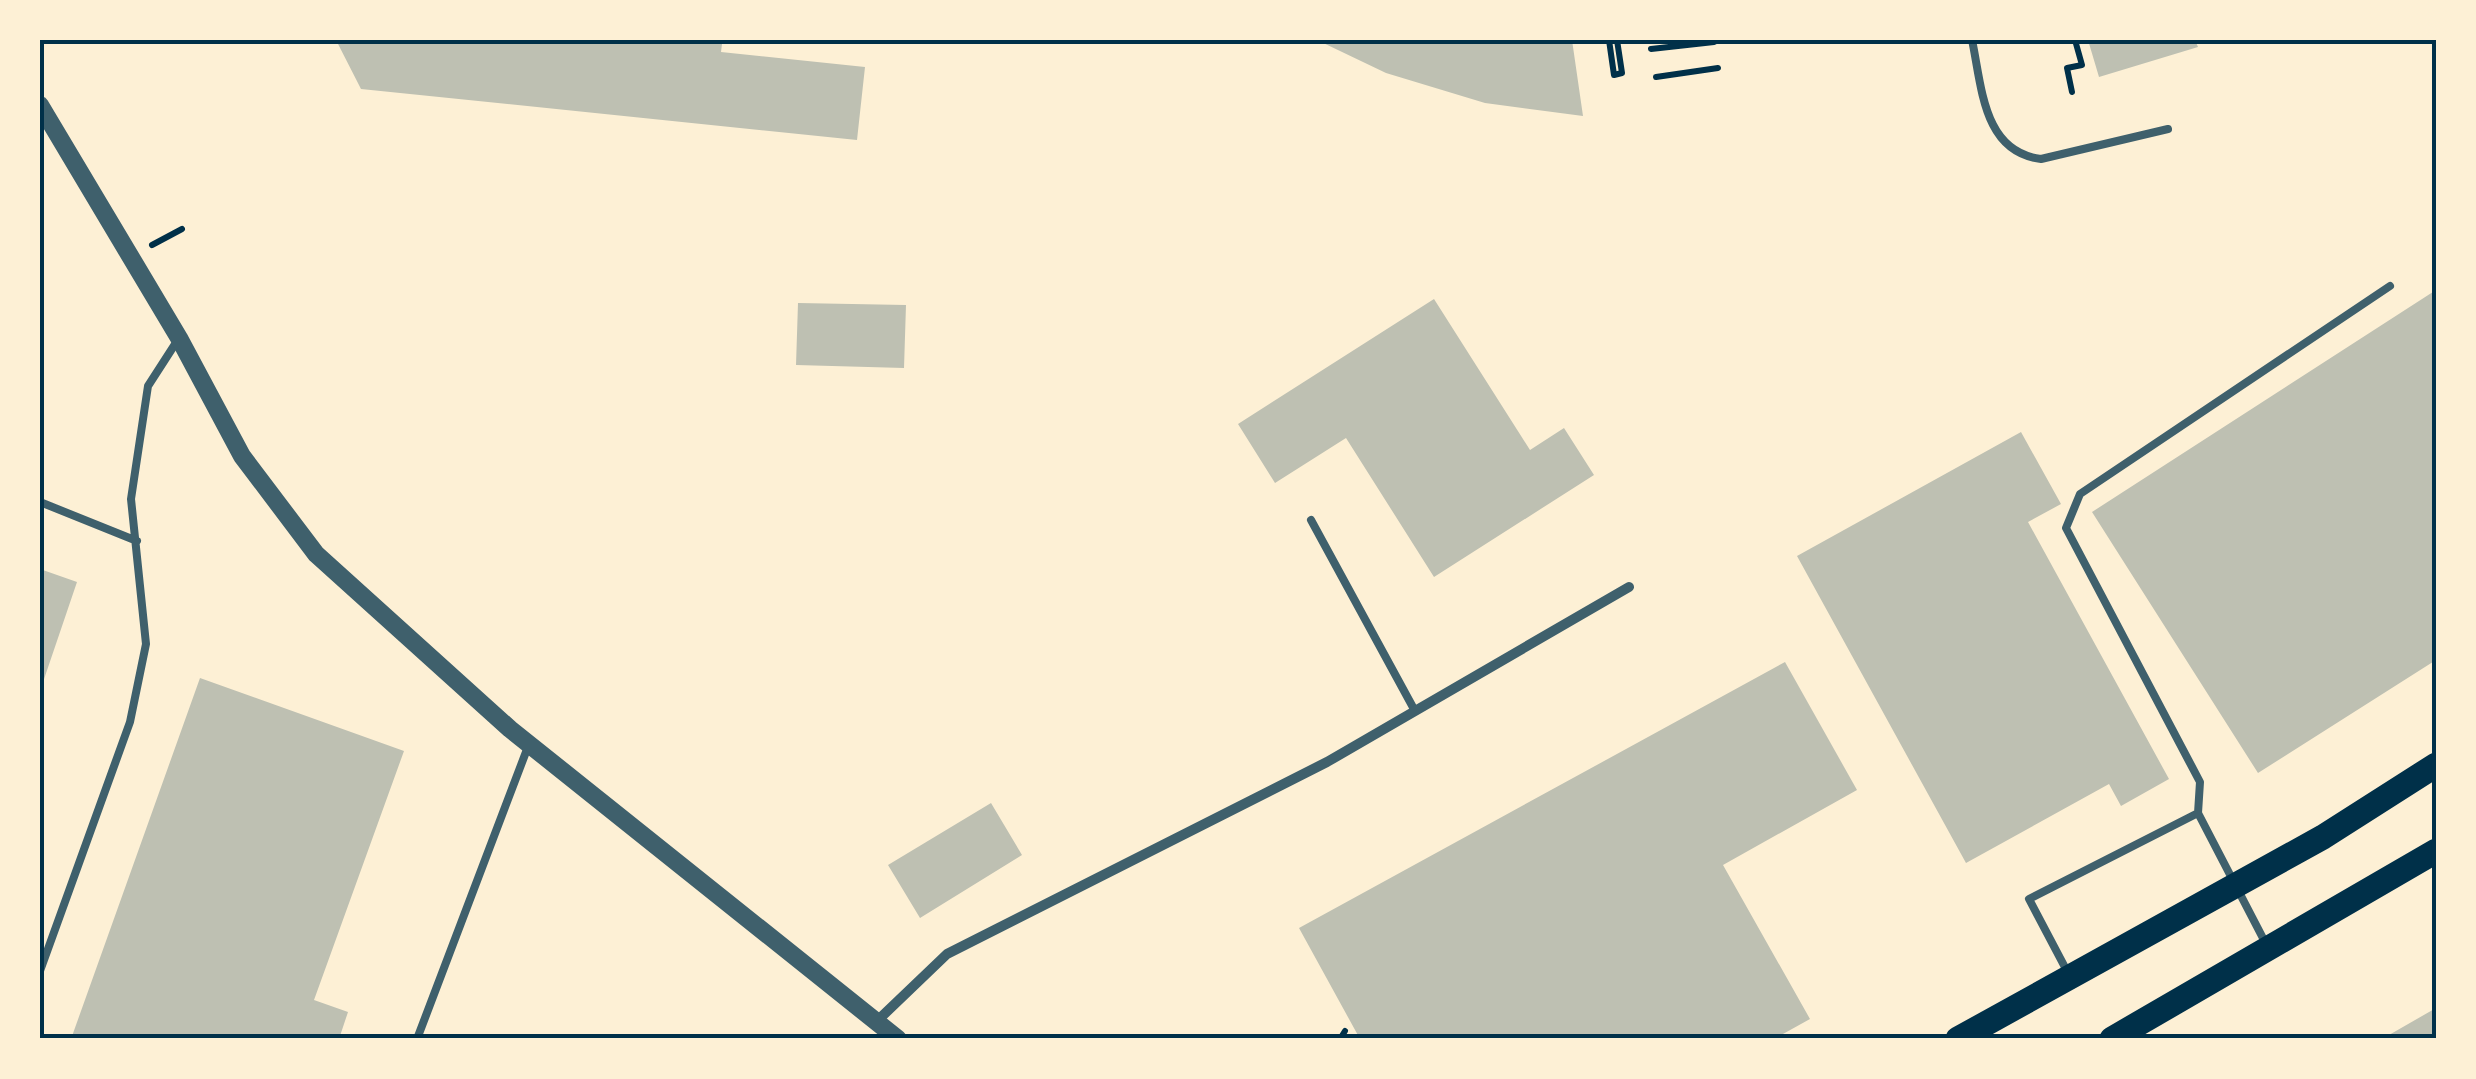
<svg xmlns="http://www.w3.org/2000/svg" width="2476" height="1079" viewBox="0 0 2476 1079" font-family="'Alegreya Sans',sans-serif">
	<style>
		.building { fill: #bec0b2 }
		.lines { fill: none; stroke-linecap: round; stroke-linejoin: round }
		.path { stroke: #003049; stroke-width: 6 }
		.service { stroke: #3f606c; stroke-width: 8 }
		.minor { stroke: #3f606c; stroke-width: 10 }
		.tertiary { stroke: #3f606c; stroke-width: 18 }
		.primary { stroke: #003049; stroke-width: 25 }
		.neatline { fill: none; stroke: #003049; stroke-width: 4 }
	</style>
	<rect width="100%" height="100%" fill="#fdf0d5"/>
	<path class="building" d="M336,40H683L722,44L721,52L865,67L857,140L361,89Z
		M1317,40H1572L1583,116L1485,103L1386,73Z
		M2088,40H2195L2198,47L2099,77Z
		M2436,290V660L2258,773L2092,512Z
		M1434,299L1530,450L1564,428L1594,475L1434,577L1346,438L1275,483L1238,424Z
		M798,303L906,305L904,368L796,365Z
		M2021,432L2061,504L2028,522L2169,779L2121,806L2109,784L1966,863L1797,556Z
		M40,569L77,582L41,688H40Z
		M1785,662L1857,790L1723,865L1810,1019L1774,1039H1360L1299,928Z
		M200,678L404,751L314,1000L348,1012L339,1039H71Z
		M991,803L1022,855L920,918L888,865Z
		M2436,1008V1039H2382Z"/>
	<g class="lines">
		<path class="path" d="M1609,40L1614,75L1622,73L1617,40
			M1651,49L1714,42
			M1656,77L1718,68
			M2072,92L2067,68L2082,65L2075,40
			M152,245L182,229
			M1340,1039L1345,1031"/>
		<path class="service" d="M1972,40C1982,87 1983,152 2041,159L2168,129
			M40,502L137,541
			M1311,520L1415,711
			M2198,813L2200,782L2066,528L2080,494L2390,286
			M40,971L130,722L146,644L131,499L148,386L179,338
			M2068,973L2029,899L2198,813L2266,944
			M417,1039L529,744"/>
		<path class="minor" d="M876,1022L947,954L1327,762L1629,587"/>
		<path class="tertiary" d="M40,105L179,338L242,456L316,554L510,729L898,1039"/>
		<path class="primary" d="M1958,1039L2323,837L2436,765
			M2112,1039L2436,851"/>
	</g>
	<rect width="2476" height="1079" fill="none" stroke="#fdf0d5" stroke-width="85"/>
	<rect x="42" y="42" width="2392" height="994" class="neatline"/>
</svg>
